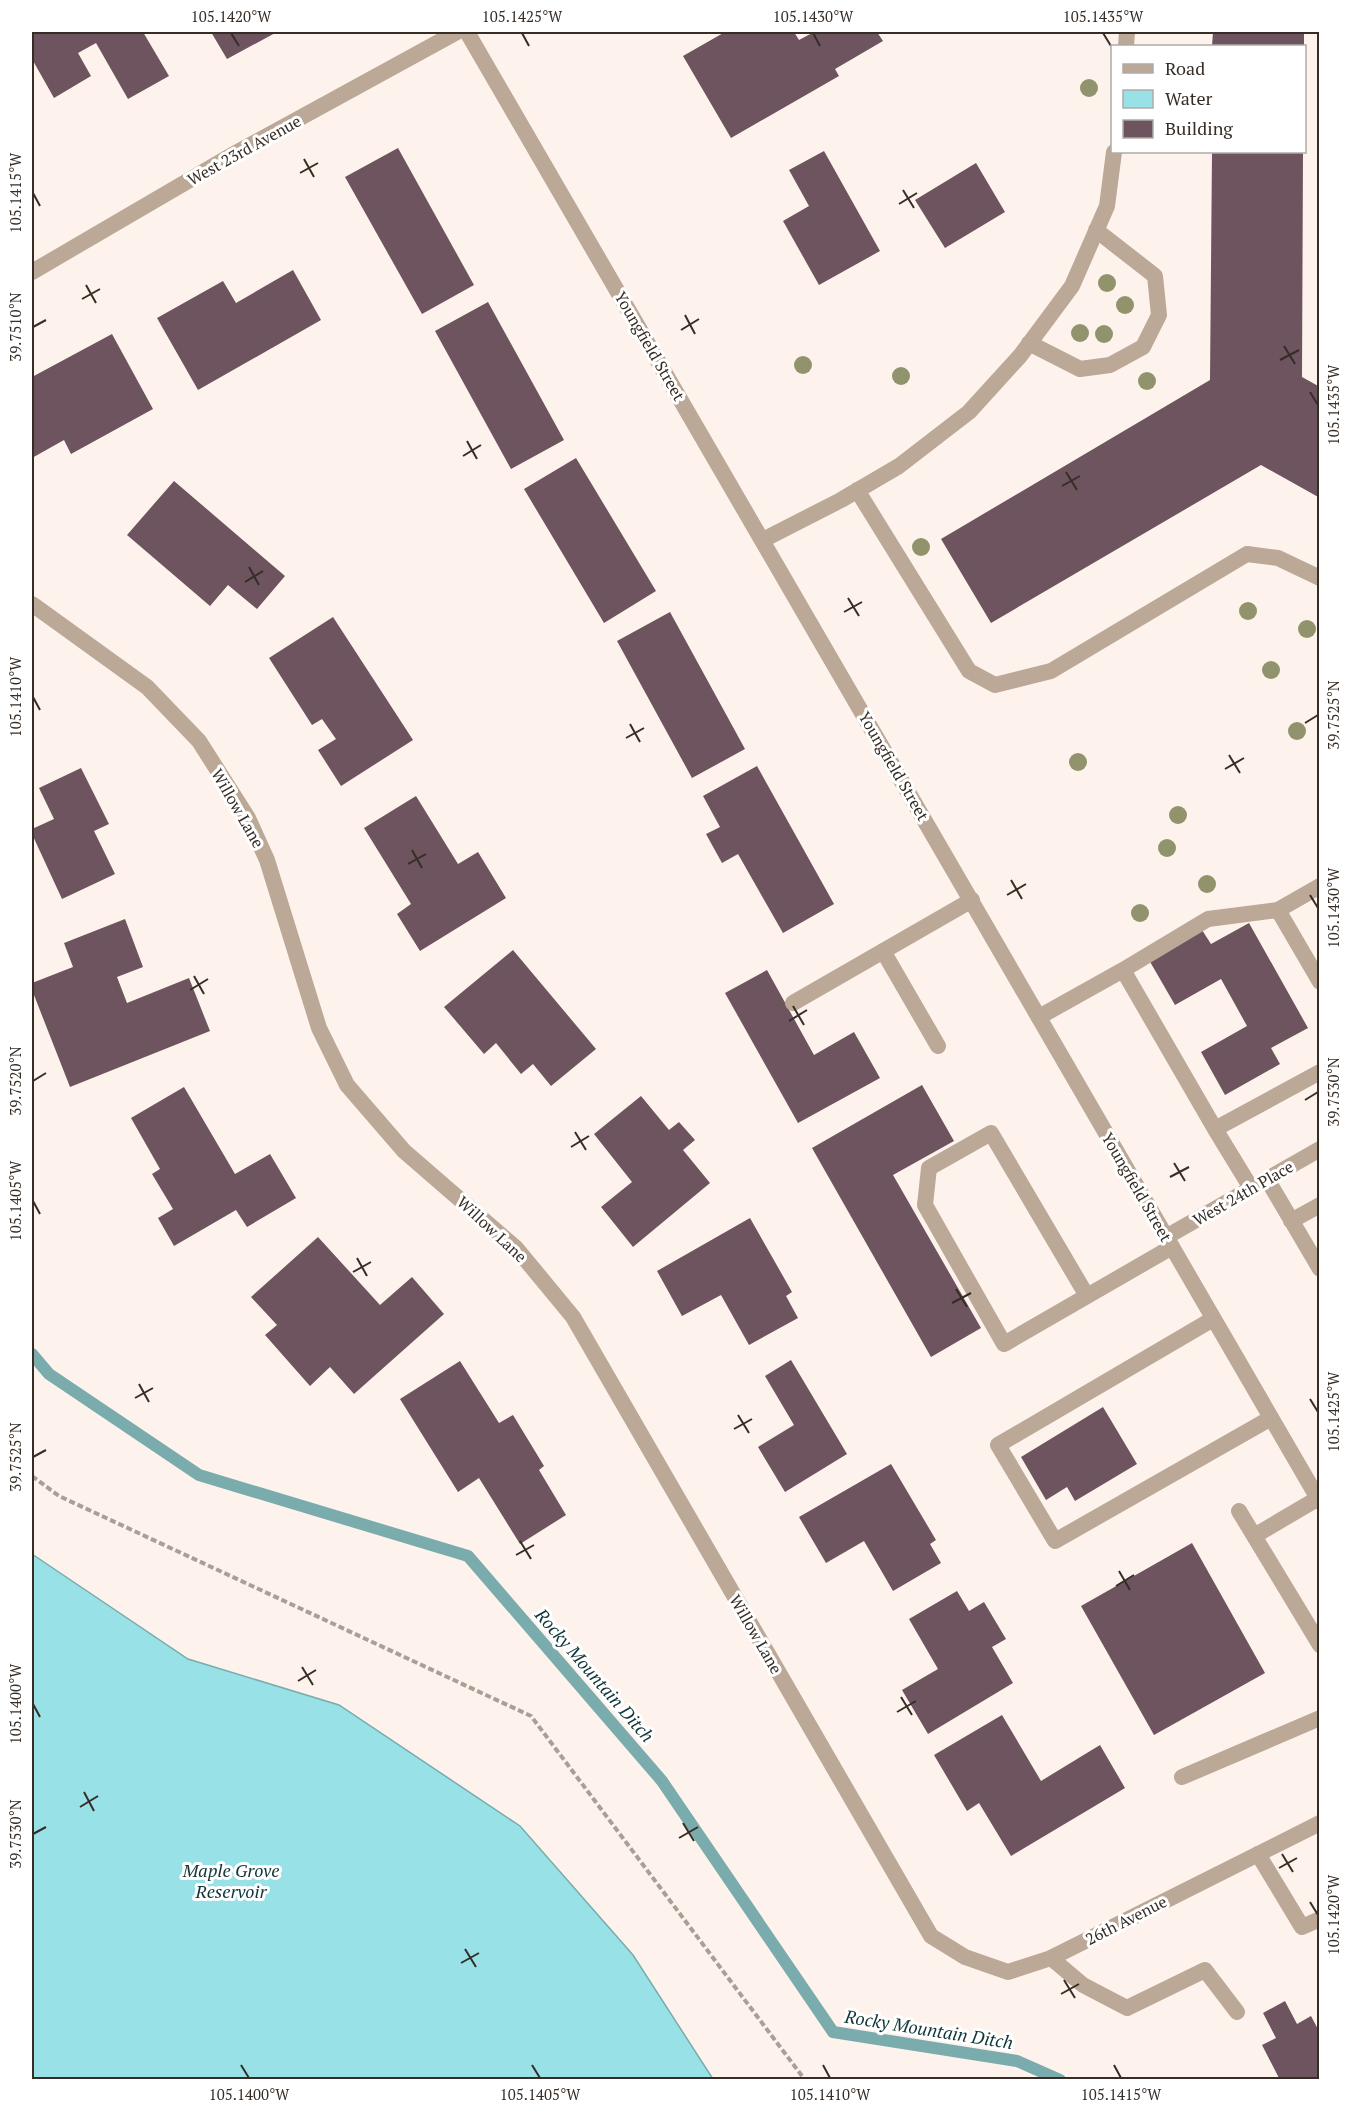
<svg xmlns="http://www.w3.org/2000/svg" width="1351" height="2111" viewBox="0 0 1351 2111" font-family="'PT Serif',serif">
	<style>
		.water { fill: #97e1e7; stroke: #7aabad; stroke-width: 1.5 }
		.lines { fill: none; stroke-linecap: round; stroke-linejoin: round }
		.stream { stroke: #7aabad; stroke-width: 12 }
		.building { fill: #6d545f }
		.path { stroke: #a99f98; stroke-width: 4; stroke-dasharray: 6 3; stroke-linecap: butt }
		.service { stroke: #bba896; stroke-width: 16 }
		.minor { stroke: #bba896; stroke-width: 16 }
		.tertiary { stroke: #bba896; stroke-width: 16 }
		.tree { fill: #91936d }
		.ticks { fill: none; stroke: #362d26; stroke-width: 2 }
		.labels { text-anchor: middle; dominant-baseline: central; stroke-width: 6; stroke-linejoin: round; paint-order: stroke }
		.street-label { font-size: 16px; fill: #362d26; stroke: #fff }
		.water-label { font-size: 18px; font-style: italic; fill: #113639; stroke: #fff }
		.neatline { fill: none; stroke: #362d26; stroke-width: 2 }
		.ticks-label { font-size: 15px; text-anchor: middle; fill: #362d26 }
	</style>
	<rect width="100%" height="100%" fill="#fdf3ec"/>
	<path class="water" d="M32,1554L188,1659L339,1705L520,1826L633,1955L713,2079H32Z"/>
	<g class="lines">
		<path class="stream" d="M32,1354L49,1374L199,1475L468,1556L662,1781L833,2032L1017,2061L1060,2080"/>
	</g>
	<path class="building" d="M32,32H143L169,76L128,99L96,43L78,53L91,76L54,98L32,59Z
		M211,32H277L227,59Z
		M725,32H794L799,40L814,32H877L883,41L835,69L839,76L731,138L683,56Z
		M1213,32H1304V46H1212Z
		M398,148L474,285L422,314L345,177Z
		M824,151L880,251L819,285L783,221L809,206L789,170Z
		M1212,152H1303L1302,377L1320,387V498L1261,465L991,623L941,539L1210,380Z
		M976,163L1005,212L945,248L915,200Z
		M293,270L321,320L198,390L157,318L223,281L236,303Z
		M488,302L564,440L511,469L435,331Z
		M112,334L153,409L71,454L64,440L32,458V377Z
		M576,458L656,591L604,623L524,489Z
		M174,481L285,576L257,609L228,585L210,606L127,535Z
		M670,612L745,749L692,778L617,641Z
		M333,617L413,740L341,786L318,750L336,739L322,719L312,725L269,658Z
		M757,766L834,904L783,933L738,854L722,863L706,834L720,827L703,796Z
		M81,768L109,824L94,831L115,874L62,899L32,834V829L54,819L39,788Z
		M416,796L458,864L478,852L506,898L420,951L397,914L411,904L364,828Z
		M125,919L143,967L117,977L127,1003L189,978L210,1031L70,1087L32,990V983L73,967L64,943Z
		M1249,923L1308,1028L1271,1048L1280,1064L1225,1095L1201,1052L1247,1026L1221,979L1175,1005L1149,960L1202,930L1211,944Z
		M513,950L596,1049L551,1086L533,1064L521,1074L496,1043L484,1054L444,1007Z
		M767,970L814,1055L854,1032L880,1078L798,1123L725,993Z
		M922,1085L954,1141L893,1175L981,1328L931,1357L812,1148Z
		M184,1087L235,1174L270,1154L296,1198L247,1227L236,1210L174,1246L158,1218L173,1209L152,1174L160,1169L131,1118Z
		M641,1096L669,1130L679,1122L695,1140L683,1150L710,1183L633,1247L601,1207L632,1182L594,1134Z
		M750,1218L792,1292L786,1296L798,1318L749,1345L721,1295L682,1316L657,1271Z
		M318,1237L380,1305L412,1277L444,1314L354,1394L330,1367L310,1386L265,1335L277,1325L251,1297Z
		M791,1360L847,1454L785,1492L758,1447L794,1425L765,1376Z
		M460,1361L499,1423L513,1415L544,1466L539,1470L566,1515L520,1544L479,1478L458,1492L400,1399Z
		M1103,1407L1137,1464L1075,1501L1067,1487L1046,1500L1021,1457Z
		M891,1464L936,1540L930,1544L941,1563L893,1591L864,1541L826,1563L799,1517Z
		M1192,1543L1265,1673L1154,1735L1081,1606Z
		M957,1591L969,1611L984,1602L1006,1639L992,1647L1013,1683L928,1734L902,1690L938,1669L909,1619Z
		M1002,1715L1041,1781L1100,1745L1125,1788L1011,1856L979,1803L967,1811L934,1755Z
		M1285,2001L1297,2024L1311,2016L1320,2033V2080H1280L1262,2045L1276,2038L1263,2013Z"/>
	<g class="lines">
		<path class="path" d="M32,1476L59,1496L531,1716L805,2080"/>
		<path class="service" d="M1126,46L1127,32
			M1029,343L1080,369L1110,365L1143,347L1159,315L1155,276L1096,230
			M857,490L969,671L995,685L1051,671L1247,554L1278,558L1320,578
			M763,540L841,500L899,466L969,412L1020,356L1072,286L1107,206L1114,152
			M1320,886L1278,910L1320,982
			M883,951L938,1046
			M1123,970L1208,919L1278,910
			M793,1003L972,900
			M1039,1017L1123,970L1215,1129L1320,1072
			M1215,1129L1251,1188
			M1267,1179L1320,1269
			M1291,1221L1320,1205
			M1087,1296L991,1133L929,1168L925,1205L1004,1344L1172,1247
			M1213,1319L998,1445L1055,1541L1271,1418
			M1239,1511L1320,1645
			M1254,1536L1317,1499
			M1182,1777L1320,1718
			M1258,1854L1302,1927L1320,1919
			M1051,1958L1083,1985L1127,2008L1205,1970L1237,2012"/>
		<path class="minor" d="M32,272L234,154L457,32
			M32,604L147,687L199,741L248,818L267,860L319,1028L347,1085L404,1151L516,1248L573,1317L931,1936L965,1957L1008,1972L1051,1958L1320,1823
			M1166,1237L1320,1149"/>
		<path class="tertiary" d="M467,32L1320,1502"/>
	</g>
	<g class="tree">
		<circle cx="1089" cy="88" r="9"/>
		<circle cx="1107" cy="283" r="9"/>
		<circle cx="1125" cy="305" r="9"/>
		<circle cx="1080" cy="333" r="9"/>
		<circle cx="1104" cy="334" r="9"/>
		<circle cx="803" cy="365" r="9"/>
		<circle cx="901" cy="376" r="9"/>
		<circle cx="1147" cy="381" r="9"/>
		<circle cx="921" cy="547" r="9"/>
		<circle cx="1248" cy="611" r="9"/>
		<circle cx="1307" cy="629" r="9"/>
		<circle cx="1271" cy="670" r="9"/>
		<circle cx="1297" cy="731" r="9"/>
		<circle cx="1078" cy="762" r="9"/>
		<circle cx="1178" cy="815" r="9"/>
		<circle cx="1167" cy="848" r="9"/>
		<circle cx="1207" cy="884" r="9"/>
		<circle cx="1140" cy="913" r="9"/>
	</g>
	<path class="ticks" d="M231,33L239,46M522,33L529,46M813,33L820,46M1103,33L1111,46M304,159L314,177M300,173L318,163M903,190L914,208M33,193L40,206M899,204L917,193M86,285L96,303M82,299L100,289M685,315L695,334M33,327L46,320M681,330L699,319M1284,346L1295,364M1280,360L1299,350M1310,392L1318,405M467,441L477,459M463,456L481,445M1066,472L1077,490M1062,486L1080,476M249,567L259,585M245,582L263,571M848,598L859,616M844,612L862,602M33,697L40,710M1305,723L1318,715M630,724L640,742M626,738L644,728M1229,755L1240,773M1225,769L1244,758M412,850L422,868M408,864L426,854M1011,880L1022,899M1007,895L1026,884M1310,895L1318,908M194,976L204,994M190,990L208,979M793,1006L804,1025M789,1021L807,1010M33,1081L46,1073M1305,1100L1318,1092M575,1132L586,1150M571,1147L589,1136M1174,1163L1185,1181M1170,1177L1189,1167M33,1201L40,1214M357,1258L367,1276M353,1272L371,1262M956,1289L967,1307M952,1303L971,1293M139,1384L149,1402M135,1398L153,1388M1310,1399L1318,1412M738,1415L749,1433M734,1429L752,1419M33,1457L46,1450M520,1541L531,1559M516,1555L534,1545M1119,1571L1130,1590M1116,1586L1134,1575M302,1667L313,1685M298,1681L316,1670M901,1697L912,1715M33,1704L40,1717M897,1712L916,1701M84,1792L94,1811M80,1807L98,1796M683,1823L694,1841M33,1834L46,1827M679,1838L698,1827M1282,1854L1293,1872M1279,1868L1297,1858M1310,1902L1318,1915M465,1949L476,1967M461,1963L479,1953M1064,1980L1075,1998M1061,1994L1079,1984M241,2065L249,2078M532,2065L540,2078M823,2065L830,2078M1114,2065L1121,2078"/>
	<g class="labels">
		<g class="street-label">
			<text transform="translate(244 150) rotate(-29)">West 23rd Avenue</text>
			<text transform="translate(650 346) rotate(60)">Youngfield Street</text>
			<text transform="translate(894 766) rotate(60)">Youngfield Street</text>
			<text transform="translate(238 808) rotate(60)">Willow Lane</text>
			<text transform="translate(1137 1187) rotate(60)">Youngfield Street</text>
			<text transform="translate(1243 1193) rotate(-30)">West 24th Place</text>
			<text transform="translate(492 1229) rotate(43)">Willow Lane</text>
			<text transform="translate(756 1634) rotate(60)">Willow Lane</text>
			<text transform="translate(1126 1920) rotate(-27)">26th Avenue</text>
		</g>
		<g class="water-label">
			<text transform="translate(595 1675) rotate(49)">Rocky Mountain Ditch</text>
			<text x="231" y="1870">Maple Grove<tspan x="231" dy="21">Reservoir</tspan></text>
			<text transform="translate(929 2029) rotate(9)">Rocky Mountain Ditch</text>
		</g>
	</g>
	<rect width="1351" height="2111" fill="none" stroke="#ffffff" stroke-width="66"/>
	<rect x="1111" y="45" width="195" height="108" fill="#ffffff" stroke="#afaba8" stroke-width="1.5"/>
	<rect x="1123" y="64" width="30" height="9" fill="#bba896" stroke="#afaba8" stroke-width="1.5"/>
	<text x="1165" y="75" font-size="18" fill="#362d26">Road</text>
	<rect x="1123" y="90" width="30" height="18" fill="#97e1e7" stroke="#afaba8" stroke-width="1.5"/>
	<text x="1165" y="105" font-size="18" fill="#362d26">Water</text>
	<rect x="1123" y="120" width="30" height="18" fill="#6d545f" stroke="#afaba8" stroke-width="1.5"/>
	<text x="1165" y="135" font-size="18" fill="#362d26">Building</text>
	<rect x="33" y="33" width="1285" height="2045" class="neatline"/>
	<g class="ticks-label">
		<text x="231" y="22">105.1420°W</text>
		<text x="522" y="22">105.1425°W</text>
		<text x="813" y="22">105.1430°W</text>
		<text x="1103" y="22">105.1435°W</text>
		<text transform="translate(16 193) rotate(-90)" y="5">105.1415°W</text>
		<text transform="translate(16 327) rotate(-90)" y="5">39.7510°N</text>
		<text transform="translate(1334 405) rotate(-90)" y="5">105.1435°W</text>
		<text transform="translate(16 697) rotate(-90)" y="5">105.1410°W</text>
		<text transform="translate(1334 715) rotate(-90)" y="5">39.7525°N</text>
		<text transform="translate(1334 908) rotate(-90)" y="5">105.1430°W</text>
		<text transform="translate(16 1081) rotate(-90)" y="5">39.7520°N</text>
		<text transform="translate(1334 1092) rotate(-90)" y="5">39.7530°N</text>
		<text transform="translate(16 1201) rotate(-90)" y="5">105.1405°W</text>
		<text transform="translate(1334 1412) rotate(-90)" y="5">105.1425°W</text>
		<text transform="translate(16 1457) rotate(-90)" y="5">39.7525°N</text>
		<text transform="translate(16 1704) rotate(-90)" y="5">105.1400°W</text>
		<text transform="translate(16 1834) rotate(-90)" y="5">39.7530°N</text>
		<text transform="translate(1334 1915) rotate(-90)" y="5">105.1420°W</text>
		<text x="249" y="2100">105.1400°W</text>
		<text x="540" y="2100">105.1405°W</text>
		<text x="830" y="2100">105.1410°W</text>
		<text x="1121" y="2100">105.1415°W</text>
	</g>
</svg>
